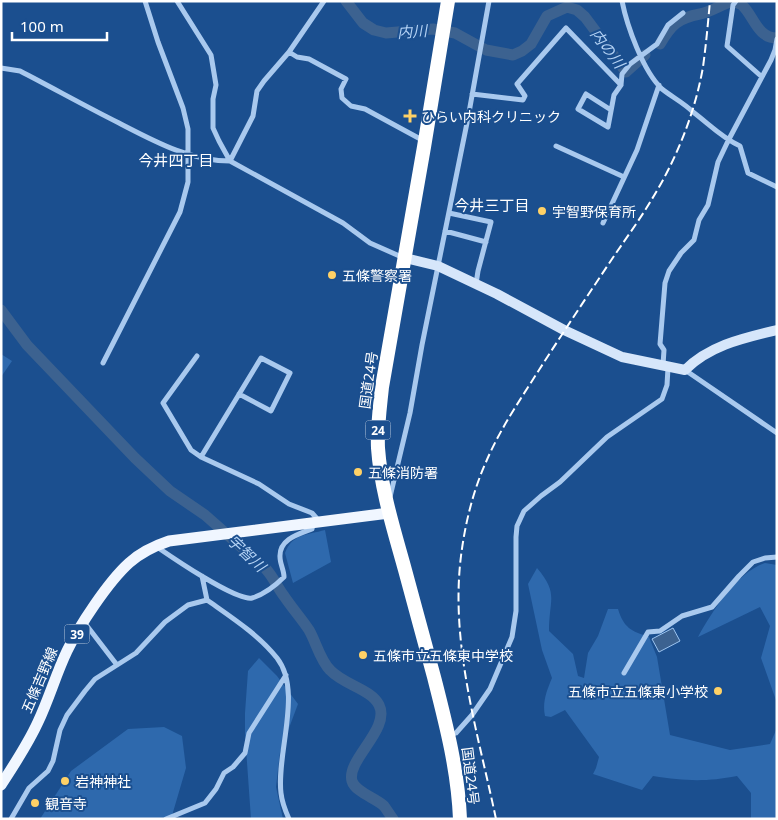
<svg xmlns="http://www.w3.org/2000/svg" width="778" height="820" viewBox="0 0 778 820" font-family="'Noto Sans','Noto Sans JP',sans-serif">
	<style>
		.green { fill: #2e69ad }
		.water { fill: #3c6290; stroke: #9cc4f0 }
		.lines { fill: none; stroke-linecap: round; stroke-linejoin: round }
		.river { stroke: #3c6290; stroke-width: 11 }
		.street { stroke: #a9c9ee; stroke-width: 5 }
		.secondary { stroke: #d6e6fa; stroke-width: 10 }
		.primary { stroke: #f0f6ff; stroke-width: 11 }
		.highway { stroke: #fff; stroke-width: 14 }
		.rail { stroke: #fff; stroke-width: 2; stroke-dasharray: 9 4; stroke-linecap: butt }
		.poi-dot { fill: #ffd166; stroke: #1b4f8f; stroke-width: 2 }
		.labels { text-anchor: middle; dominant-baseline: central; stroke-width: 4; stroke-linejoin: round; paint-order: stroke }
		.shield { fill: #1b4f8f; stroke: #bbcadd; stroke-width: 1 }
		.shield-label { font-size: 12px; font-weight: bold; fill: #fff }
		.poi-label { font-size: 14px; fill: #fff; stroke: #1b4f8f; text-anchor: start }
		.street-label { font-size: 14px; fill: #fff; stroke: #1b4f8f }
		.water-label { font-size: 15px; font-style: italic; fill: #b5d3f5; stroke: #1b4f8f }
		.neighbourhood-label { font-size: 15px; fill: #fff; stroke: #1b4f8f }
	</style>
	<rect width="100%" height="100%" fill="#1b4f8f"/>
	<path class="green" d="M1,354L12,361L1,377Z
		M325,530L331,562L293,583L285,553C292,534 307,535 325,530Z
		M765,563L777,565V703L761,658L770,626L760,607L698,637C712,612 736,573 765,563Z
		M537,568C559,594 549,599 549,631L573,654L578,676L584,678L588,653L598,636L608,609H618C624,628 631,631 649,637L657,657L670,735L730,750L770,744L777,728V819H751V793L737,776C706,782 685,781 653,776L642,790L593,774L596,768L599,757L565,710L551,717L545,716C542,702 547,690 552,678L542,650L528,584Z
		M259,658L277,676L298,704L280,752L276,787L283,819H251L245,734V713L248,671Z
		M164,727L182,736L186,768L171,819H40L71,771L128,729Z"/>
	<path class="water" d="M673,628L680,641L659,652L652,639Z"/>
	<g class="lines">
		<path class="river" d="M346,1L363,23L374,30L386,33L433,29L455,33L486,50L513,55L522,51L531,44L547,16L567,7L577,10L585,17L626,72L645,55
			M660,44C671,25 678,18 700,14C710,12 721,5 730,2C734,2 739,3 742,5C754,16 757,38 777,38
			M1,310L27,345L135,458L170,491L205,515L265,568C273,576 277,587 284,596C292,608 301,618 309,630C316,642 320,660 330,670C344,685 371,689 379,705C391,729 346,760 352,781C355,792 376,798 384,806C387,810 390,815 393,819"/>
		<path class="street" d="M177,1L211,55L216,85L213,99V128L219,141L230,161
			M324,1L289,52L297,57L309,59L346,79L341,89L342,98L351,106L365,109L424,141
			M622,1C627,26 643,71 662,89C672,97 684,103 693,112C709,124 722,138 740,146L748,173L777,187
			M736,1L733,5L727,46L762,77
			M1,68L20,71C53,88 85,106 119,123C154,141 190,161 230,161L343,223L370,243L404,258
			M472,94L523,100L525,96L517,84L566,28L621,85
			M611,110L586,94L578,109L608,127L614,95L621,85L622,74L630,64L657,44L668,25L683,13
			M556,146L624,177
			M230,161L253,116L257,91L264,81L289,52
			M449,213L491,222L478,271L476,284
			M603,223L637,150L659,85
			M445,231L486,242
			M197,356L163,403L191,450L201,457L259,484L289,504L312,513L319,521
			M103,363L180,212L188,182V129L183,108L158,42L145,1
			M663,365L664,350L660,344L665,283L669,271L681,253L694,240L699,220L708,205L718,162L728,141L771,60L775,50L777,39
			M685,370L777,433
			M201,457L261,358L290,373L271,411L239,394
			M390,497L410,413L422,345L468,118L489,1
			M157,547C173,558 236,601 252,598C265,594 275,586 284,577C284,570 280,564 280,557C279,539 299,534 312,529L313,524
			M202,576L207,600C231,617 259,635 277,658C303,691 276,754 281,793C282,803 285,810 289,819
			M84,622L117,665
			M624,673L648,632L660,631L682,616L712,607L739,576L753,562L765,558L777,557
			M450,735L456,733L472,715L490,689L512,637L516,611V537L517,526L524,511L541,496L560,482L607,437L662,399L667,385L668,368
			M11,819L29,788L48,771L53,761L60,730L67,715L85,691L95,679L136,653L165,622L188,605L207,600
			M166,819L205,803L216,789L224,773L233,767L245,753L249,733L286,675"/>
		<path class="secondary" d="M405,258L438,266L497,294L564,330L622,357L685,370C710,345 744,338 777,330"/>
		<path class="primary" d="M1,785C14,765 28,744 38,722C49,699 56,674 67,651C79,626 108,582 129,563C140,553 154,546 169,541L389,513"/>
		<path class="highway" d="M448,1L424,147L382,387C380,407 377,427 378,448C381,490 394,530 405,570C415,606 424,641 434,677C446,724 458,770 460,819"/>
		<path class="rail" d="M496,819C478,733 450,644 461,556C465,524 473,491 486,462C500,429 520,400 539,370C562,334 586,298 610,262C624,241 639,221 652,199C676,160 695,113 703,67C706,45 708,23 710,1"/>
	</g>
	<g class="poi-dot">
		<path d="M407.5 108.5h5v5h5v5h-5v5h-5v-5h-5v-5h5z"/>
		<circle cx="542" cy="211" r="5"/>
		<circle cx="332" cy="275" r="5"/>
		<circle cx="358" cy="472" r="5"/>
		<circle cx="363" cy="655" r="5"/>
		<circle cx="718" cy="691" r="5"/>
		<circle cx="65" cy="781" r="5"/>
		<circle cx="35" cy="803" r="5"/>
	</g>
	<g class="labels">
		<g class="shield">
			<rect x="365.5" y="420.5" width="25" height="19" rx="4"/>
			<rect x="64.5" y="624.5" width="25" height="19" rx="4"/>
		</g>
		<g class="shield-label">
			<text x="378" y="430">24</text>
			<text x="77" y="634">39</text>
		</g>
		<g class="poi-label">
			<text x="421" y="116">ひらい内科クリニック</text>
			<text x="552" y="211">宇智野保育所</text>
			<text x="342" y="275">五條警察署</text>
			<text x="368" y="472">五條消防署</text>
			<text x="373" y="655">五條市立五條東中学校</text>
			<text x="708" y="691" text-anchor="end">五條市立五條東小学校</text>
			<text x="75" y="781">岩神神社</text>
			<text x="45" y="803">観音寺</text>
		</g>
		<g class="street-label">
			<text transform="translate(368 380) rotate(-82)">国道24号</text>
			<text transform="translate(39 680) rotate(-67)">五條吉野線</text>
			<text transform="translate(471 776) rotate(83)">国道24号</text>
		</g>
		<g class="water-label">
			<text transform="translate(412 31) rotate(-4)">内川</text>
			<text transform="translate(608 48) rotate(53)">内の川</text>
			<text transform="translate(247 553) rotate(43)">宇智川</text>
		</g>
		<g class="neighbourhood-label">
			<text x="176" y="160">今井四丁目</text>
			<text x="492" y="205">今井三丁目</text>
		</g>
	</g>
	<rect width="778" height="820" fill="none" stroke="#ffffff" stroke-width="5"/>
	<path d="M12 32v8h95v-8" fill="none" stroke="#ffffff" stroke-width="2.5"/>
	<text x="20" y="32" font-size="15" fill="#ffffff" stroke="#1b4f8f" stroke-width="4" paint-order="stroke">100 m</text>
</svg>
